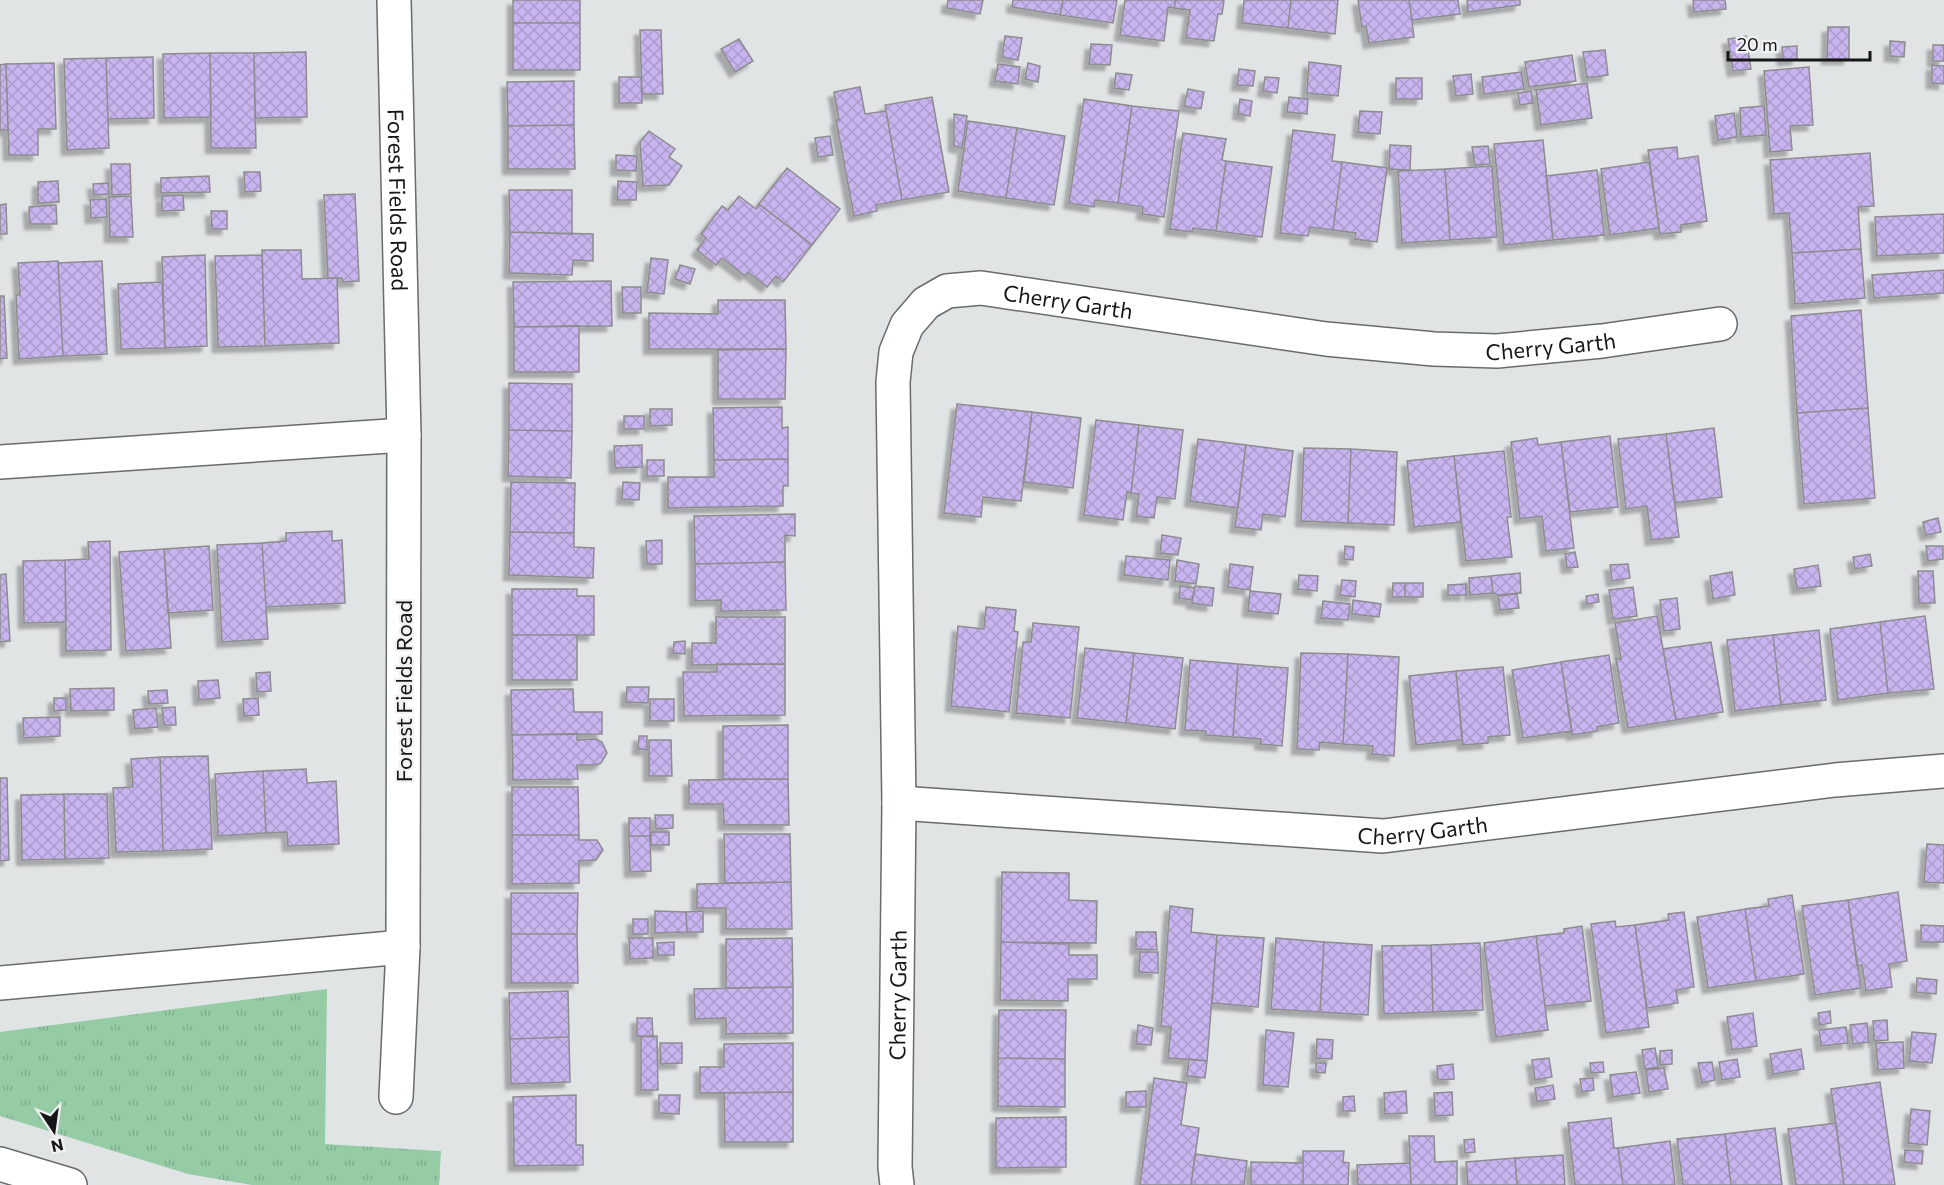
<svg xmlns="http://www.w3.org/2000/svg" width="1944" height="1185" viewBox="0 0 1944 1185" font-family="Commissioner,sans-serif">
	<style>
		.park { fill: url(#park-tufts) }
		.building { fill: url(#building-cross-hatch); stroke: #8d8d8f; stroke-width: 1.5; filter: url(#shadow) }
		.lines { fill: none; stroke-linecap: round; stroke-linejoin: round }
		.minor-casing { stroke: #696b6d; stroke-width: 36 }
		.tertiary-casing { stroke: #696b6d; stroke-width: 36 }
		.minor { stroke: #fff; stroke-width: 33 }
		.tertiary { stroke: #fff; stroke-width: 33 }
		.labels { text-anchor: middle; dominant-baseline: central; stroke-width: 4.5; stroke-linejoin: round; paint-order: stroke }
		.street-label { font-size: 22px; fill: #161617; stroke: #eff1f3 }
	</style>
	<defs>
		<pattern id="park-tufts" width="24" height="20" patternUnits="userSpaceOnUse" patternTransform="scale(1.5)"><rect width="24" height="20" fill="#95cca6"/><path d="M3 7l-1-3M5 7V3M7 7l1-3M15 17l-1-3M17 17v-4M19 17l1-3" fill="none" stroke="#80ae8e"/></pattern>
		<pattern id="building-cross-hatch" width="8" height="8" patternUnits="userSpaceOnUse" patternTransform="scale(1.5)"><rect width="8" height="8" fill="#c8b4ef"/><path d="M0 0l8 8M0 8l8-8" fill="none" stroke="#ab9acc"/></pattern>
		<filter id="shadow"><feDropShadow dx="-5.5" dy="5.5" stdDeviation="1.5" flood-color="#0004"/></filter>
	</defs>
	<rect width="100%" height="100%" fill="#e1e4e5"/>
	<path class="park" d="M327,989L325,1144L441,1151L439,1185H252L188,1174L0,1116V1032Z"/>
	<path class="building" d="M513,0H580V23H513Z
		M948,0H983L980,14L947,8Z
		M1013,0H1063L1060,15L1012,7Z
		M1063,0H1117L1113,23L1060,15Z
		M1125,0H1176L1174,8L1168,7L1164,41L1120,35Z
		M1176,0H1224L1222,14H1218L1214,41L1186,38L1190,10L1174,8Z
		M1244,0H1291L1288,28L1242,23Z
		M1291,0H1338L1335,34L1288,28Z
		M1358,0H1409L1414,37L1369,43L1366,26L1362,27Z
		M1409,0H1458L1460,14L1412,20Z
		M1467,0H1520V5L1468,12Z
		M1693,0H1725L1726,9L1694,12Z
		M513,23H580V70H513Z
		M1828,27H1849V59H1827Z
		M640,30H661L663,94H642Z
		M1005,36L1022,38L1018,60L1002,57Z
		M1746,36L1751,69L1733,71L1728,39Z
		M739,39L753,61L735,72L721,49Z
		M1890,41L1905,42L1904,57L1890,56Z
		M1091,44L1112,45L1110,65L1089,64Z
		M1933,45H1944V61H1933Z
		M1797,46V59L1783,60L1782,47Z
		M1605,50L1608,75L1587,78L1583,52Z
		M306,52L307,117L255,118L254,53Z
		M210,53H254L256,148H211Z
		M210,53L211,117L164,118L163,54Z
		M1572,55L1576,81L1529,87L1525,62Z
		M153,57L154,118L108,119L106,58Z
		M106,58L109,148L67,150L64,59Z
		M1309,62L1341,66L1338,96L1307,93Z
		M54,63L56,129H38V155H9L6,64Z
		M1028,63L1040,66L1038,82L1025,79Z
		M6,64L8,130H0V65Z
		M998,64L1020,67L1018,84L995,81Z
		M1932,65L1944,66V84L1932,83Z
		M1809,67L1813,125L1790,126L1792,150L1770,152L1764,71Z
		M1239,69L1255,71L1253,86L1237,85Z
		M1521,72L1524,89L1484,94L1482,77Z
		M1116,73L1132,75L1129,90L1114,88Z
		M1471,74L1473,94L1456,96L1453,76Z
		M619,77H641L642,103H619Z
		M1265,77L1279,78L1277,93L1263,91Z
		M1396,78H1422V99H1396Z
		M574,81V125L508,126L507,82Z
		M1587,83L1592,118L1541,125L1536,90Z
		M860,87L865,114L886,111L902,200L876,205L877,211L854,216L836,120H839L834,92Z
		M1188,89L1204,92L1201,109L1184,106Z
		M1531,91L1533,103L1520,105L1518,93Z
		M932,97L949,192L902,200L885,105Z
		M1289,97L1308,99L1307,114L1287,112Z
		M1084,99L1132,106L1118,203L1095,200L1094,207L1069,203Z
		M1240,99L1252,101L1250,116L1238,114Z
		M1132,106L1179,111L1164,217L1142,214L1143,207L1118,203Z
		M1764,106L1766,135L1741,137L1740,108Z
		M1360,111L1382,112L1380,134L1358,132Z
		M1734,113L1737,137L1718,140L1715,116Z
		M954,114L967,116L962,148L954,146Z
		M968,121L1017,128L1006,198L958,191Z
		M574,125L575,169H508V126Z
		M1017,128L1065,136L1054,205L1006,198Z
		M1293,130L1335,135L1332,161L1342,162L1333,230L1310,227L1308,236L1280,233Z
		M649,131L675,149L669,157L682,166L669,185L643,186L640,142Z
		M1183,133L1226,139L1222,160L1226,161L1216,231L1193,228L1192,232L1170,229Z
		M830,136L833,155L818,157L815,138Z
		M1543,140L1553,240L1504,245L1494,144Z
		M1390,145L1411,146L1410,170L1389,169Z
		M1488,146L1490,164L1475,165L1472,147Z
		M1677,147L1678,159L1698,156L1707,221L1681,225V232L1660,234L1648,150Z
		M1870,153L1874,206L1858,207L1861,249L1792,253L1789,213L1774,214L1770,160Z
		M616,155L637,156L636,171L616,170Z
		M1226,161L1272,167L1262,237L1216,231Z
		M1342,162L1387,168L1377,242L1355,239L1356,233L1333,230Z
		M1649,162L1659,228L1610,235L1601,169Z
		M111,164H130L131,194L112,195Z
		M1492,166L1497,237L1450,240L1445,169Z
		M787,168L840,209L812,245L759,204Z
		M1445,169L1450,240L1402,243L1398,171Z
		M1597,170L1604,235L1553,240L1546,176Z
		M244,172H260L261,191L245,192Z
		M209,176L210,192L161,193V178Z
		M58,181L59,202L38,203V182Z
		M618,181L637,182L636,200H617Z
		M108,183L109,194L94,195L93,184Z
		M509,190H572V234L510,232Z
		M355,194L359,281L343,282L342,278H328L324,195Z
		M183,195L184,210L162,211V196Z
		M131,196L133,237H110L109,197Z
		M739,196L756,209L759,204L812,245L783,282L776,276L767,287L748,272L745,276L722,258L716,265L697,250L706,238L701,234L722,206L728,210Z
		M106,199L107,217L91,218L90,200Z
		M6,204L7,234H0V205Z
		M56,205L57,224H30L29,207Z
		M211,211H227V229H212Z
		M1944,214V253L1877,256L1875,217Z
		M510,232L593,234V261L573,260L572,275L509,273Z
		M1861,249L1865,298L1795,304L1792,253Z
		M262,250H301L302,279L337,278L339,343L265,346Z
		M205,255L207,346L165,348L162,257Z
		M262,255L265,346L218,347L215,256Z
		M651,258L668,260L664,294L647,292Z
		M58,261L63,356L19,359L16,295H20L18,263Z
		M102,261L107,354L63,356L58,263Z
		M680,265L695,269L690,284L675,279Z
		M1944,270V293L1874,298L1872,275Z
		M611,281L612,326L514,327L513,282Z
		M162,282L165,348L121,349L118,284Z
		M622,287H641V313H623Z
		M0,296H4L7,358L0,359Z
		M718,300H785L786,349H649V313L718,314Z
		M1861,310L1868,408L1797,413L1791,316Z
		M579,326V372H514V327Z
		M786,349L785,399H718V350Z
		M509,383L572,384V431L509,430Z
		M957,404L1032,412L1021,501L983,497L981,517L944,513Z
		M782,407V428L788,427V459L714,460L713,408Z
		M1868,408L1875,498L1804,504L1797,413Z
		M650,409H672V425L650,426Z
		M1032,412L1081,418L1073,488L1024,482Z
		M624,416H644V429H624Z
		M1096,420L1139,425L1131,493L1127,492L1123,520L1084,515Z
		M1139,425L1183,430L1175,499L1157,497L1154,518L1136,516L1139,494L1131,493Z
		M1714,428L1722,497L1675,503L1666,434Z
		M509,430L572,431L571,478L508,476Z
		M1666,434L1679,537L1651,540L1647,506L1626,509L1618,439Z
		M1610,436L1618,507L1570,512L1561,442Z
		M1537,438L1538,445L1561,442L1574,548L1546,551L1542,516L1520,519L1511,442Z
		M1198,439L1246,445L1238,508L1190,501Z
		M642,445V467L615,468L614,446Z
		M1246,445L1293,451L1285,517L1263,514L1261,530L1235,527Z
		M1304,448L1351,449L1348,523L1301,521Z
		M1351,449L1397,452L1394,525L1348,523Z
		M1504,451L1511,517H1507L1512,557L1466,561L1454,456Z
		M1454,456L1461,522L1414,527L1407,461Z
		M788,459V486H783V506L668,508V477H714V460Z
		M647,460H664V476H647Z
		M511,482L575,483L574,533L510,532Z
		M623,482L640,483L639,500L622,499Z
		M795,514V536L785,535V562L695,564L694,516Z
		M1938,518L1941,532L1926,535L1923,522Z
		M332,531V541L342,540L345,603L266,607L262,543L286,541V533Z
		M510,532L574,533V547L594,548L593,578L509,575Z
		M1162,535L1181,538L1178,555L1160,553Z
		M662,540V564H647L646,541Z
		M110,541L111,650L66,651L65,560L89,559L88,542Z
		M262,543L268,639L222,642L217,545Z
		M209,546L213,610L168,613L164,549Z
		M1345,546L1354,547L1353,560L1344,559Z
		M1926,546H1943V559L1928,561Z
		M164,549L171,648L126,651L119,552Z
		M1575,552L1578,567L1567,568L1565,554Z
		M1870,554L1872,566L1855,569L1853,557Z
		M1126,556L1170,560L1168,580L1124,575Z
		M65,560L66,622L24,623L23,561Z
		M1177,560L1199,564L1196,584L1175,581Z
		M785,562L786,610L721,611V600L695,601V564Z
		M1230,564L1253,567L1250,590L1228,587Z
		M1628,564L1630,578L1612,581L1610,565Z
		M1818,565L1821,586L1797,589L1794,569Z
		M1918,571H1933L1935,603H1919Z
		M1732,572L1735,595L1713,599L1710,576Z
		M1520,573L1521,593L1498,595L1493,593L1491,576Z
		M6,574L10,641L0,642V575Z
		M1299,575L1318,576L1317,591L1298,589Z
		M1491,576L1493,593L1470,595L1469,578Z
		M1342,580L1356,581L1355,597L1340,595Z
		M1393,583H1405V597H1392Z
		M1405,583H1423V597H1405Z
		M1466,584V595H1448V585Z
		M1180,586L1195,588L1192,600L1179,598Z
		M1195,586L1214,588L1212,606L1192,603Z
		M1633,587L1637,616L1613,619L1609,590Z
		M512,589H577V596H594V635H512Z
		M1250,591L1281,594L1278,614L1248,611Z
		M1517,594L1519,608L1500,610L1498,596Z
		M1598,594L1599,602L1587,604L1586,596Z
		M1677,598L1680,629L1664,631L1660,600Z
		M1353,600L1381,604L1379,617L1352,614Z
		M1323,601L1350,604L1348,620L1321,618Z
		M986,607L1016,610L1014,631L1018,632L1009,712L951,706L958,626L984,629Z
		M1657,616L1676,720L1628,728L1616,659H1621L1615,623Z
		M1925,616L1934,689L1888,693L1880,622Z
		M716,617H785V664L692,665V643H716Z
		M1880,622L1888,693L1838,700L1830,629Z
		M1033,623L1079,627L1070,718L1016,713L1023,642H1031Z
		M1819,630L1826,700L1781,705L1773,635Z
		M512,635H577V680H512Z
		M1773,635L1781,705L1735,711L1727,640Z
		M685,641V654L673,653L674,642Z
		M1711,642L1723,712L1676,720L1663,649Z
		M1085,648L1134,653L1126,723L1077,718Z
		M1134,653L1183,658L1175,729L1126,723Z
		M1301,653L1348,654L1343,744L1320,742L1319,750L1297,749Z
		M1348,654L1399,657L1394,756L1372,754L1373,746L1343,744Z
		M1609,655L1619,723L1597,727V731L1572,735L1561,662Z
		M1190,660L1238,664L1233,737L1206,735V731L1185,730Z
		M1561,662L1572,731L1523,738L1512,670Z
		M717,664H785V715L684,716L683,672H717Z
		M1238,664L1288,668L1282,746L1260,744L1261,739L1233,737Z
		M1503,667L1510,735L1488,737V743L1463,745L1456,671Z
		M1456,671L1462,740L1416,745L1409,676Z
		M270,672L271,691L257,692L256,673Z
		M218,680L220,698L199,700L198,681Z
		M627,687H649L648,703L626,702Z
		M114,688V710L71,711L70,689Z
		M573,689L574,712H602V734L512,735L511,690Z
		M167,690L168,703L149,704L148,691Z
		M54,698H66V710L54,711Z
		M258,698L259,715L244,716L243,699Z
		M650,699H674V721H650Z
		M175,707L176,725H164L162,708Z
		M156,708L158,727L135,729L133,710Z
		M60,717V736L24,738L23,718Z
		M788,725V779H723V726Z
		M577,734V740L596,739L602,742L607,753L601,763L596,765H577L578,779L513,780L512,735Z
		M639,736H647V750L638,749Z
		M649,740H671L672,776H649Z
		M208,756L212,849L163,851L160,757Z
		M160,757L163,851L116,852L113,788L133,787L131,759Z
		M306,769L307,783L336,781L339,844L288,846L287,832L266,833L263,771Z
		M263,771L266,833L218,836L215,774Z
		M0,778H7L9,860L0,861Z
		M788,779L789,825H724L723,804H689V780Z
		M512,787H578L579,835H512Z
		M64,794L65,859L22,860L21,795Z
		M64,794H107L109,858L65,859Z
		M655,815H673V828L656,829Z
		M629,818H650V836H629Z
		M651,832H669V845H651Z
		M724,834H790L791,882L725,883Z
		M512,835H579V840H597L603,850L596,860L579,861V883L512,884Z
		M629,836H650L651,871L630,872Z
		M1927,844L1944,845V883L1924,882Z
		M1002,872L1069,873V900L1097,901L1096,943L1001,942Z
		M791,882L792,929H726V908H697V884Z
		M1898,892L1907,961L1889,964L1892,987L1866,991L1862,965L1857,966L1848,900Z
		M511,893H578L577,934H511Z
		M1792,895L1804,974L1756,981L1745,909L1769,906L1768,899Z
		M1848,900L1861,988L1815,995L1802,906Z
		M1170,906L1193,909L1191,932L1217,935L1207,1061L1168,1058L1171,1027L1161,1026Z
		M1745,909L1756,981L1708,988L1697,917Z
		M655,911L686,912L687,932L655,933Z
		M703,911V932H687L686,912Z
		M1684,912L1694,987L1676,990L1678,1003L1647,1008L1635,925L1669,920L1668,914Z
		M633,919H648V934H633Z
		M1615,921L1616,927L1635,925L1649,1027L1606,1033L1591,924Z
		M1921,925L1944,926V942H1921Z
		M1582,926L1591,1001L1545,1006L1536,936L1564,933V929Z
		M1136,932H1156L1157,950L1136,949Z
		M511,934H577L578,983H511Z
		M1217,935L1264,938L1258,1007L1212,1003Z
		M1536,936L1548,1030L1496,1037L1484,943Z
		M629,938H653V958L630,959Z
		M792,938L793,987L726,988V939Z
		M1276,938L1324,942L1320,1012L1271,1009Z
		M674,942V955H658L657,943Z
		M1001,942L1069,944V955H1097V979H1068V1001L1000,1000Z
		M1324,942L1372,945L1368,1015L1320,1012Z
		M1480,943L1483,1010L1433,1012L1431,945Z
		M1431,945L1433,1012L1384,1014L1382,946Z
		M1140,952H1158V973L1139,972Z
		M1917,978L1937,980L1936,994L1916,992Z
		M793,987V1033L726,1034V1018L695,1019L694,989Z
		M568,991L569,1037L510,1039L509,993Z
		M999,1010H1066L1065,1059L998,1058Z
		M1830,1011L1831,1023L1820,1025L1818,1013Z
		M1753,1013L1757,1046L1732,1050L1727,1017Z
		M637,1018H652L653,1037L637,1036Z
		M1887,1020L1888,1040L1874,1041L1873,1021Z
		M1867,1023L1869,1042L1853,1044L1850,1025Z
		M1138,1025L1153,1028L1151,1045L1136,1044Z
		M1846,1027L1848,1043L1821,1046L1819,1030Z
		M1266,1030L1294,1033L1288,1087L1263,1085Z
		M1912,1032L1936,1034L1932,1063L1909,1061Z
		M641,1036H657L658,1090H641Z
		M569,1037L570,1082L511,1084L510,1039Z
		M1317,1039L1333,1040L1332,1059L1316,1058Z
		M1903,1042L1904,1068L1878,1070L1876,1043Z
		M660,1043H682V1063L661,1064Z
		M793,1043V1092L700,1093V1067H724V1044Z
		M1655,1048L1658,1067L1645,1069L1642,1050Z
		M1801,1049L1804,1069L1773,1074L1770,1054Z
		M1672,1050V1064L1660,1065V1051Z
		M998,1058L1065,1059V1107L998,1106Z
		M1549,1058L1552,1077L1535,1080L1532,1060Z
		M1189,1059L1207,1061L1205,1078L1187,1076Z
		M1737,1059L1740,1077L1722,1080L1719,1062Z
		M1603,1062L1604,1072L1591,1073L1590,1063Z
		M1712,1062L1715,1080L1702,1083L1698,1063Z
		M1316,1063H1326L1325,1073L1316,1072Z
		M1453,1064L1454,1079L1438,1080L1437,1066Z
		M1664,1068L1668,1089L1649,1092L1646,1070Z
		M1636,1072L1640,1093L1613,1097L1610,1075Z
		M1154,1078L1187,1083L1181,1125L1199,1128L1191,1185H1140Z
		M1593,1078L1594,1090L1582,1092L1580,1079Z
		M1880,1082L1895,1185H1844L1831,1089Z
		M1553,1085L1555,1099L1537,1102L1535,1088Z
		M1146,1091V1107H1126V1092Z
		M1406,1091L1407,1113L1385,1114L1384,1093Z
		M793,1092V1142H725L724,1093Z
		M1452,1092L1453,1115L1435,1116L1434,1093Z
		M576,1095V1145H583V1165L514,1166L513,1097Z
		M659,1095H680L679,1114L659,1113Z
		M1354,1096L1355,1111H1343V1097Z
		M1911,1109L1930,1111L1927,1145L1908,1143Z
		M1066,1117V1167L996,1168V1118Z
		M1611,1118L1614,1148H1618L1623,1185H1575L1568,1123Z
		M1836,1123L1844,1185H1796L1788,1129Z
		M1775,1128L1782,1185H1731L1725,1134Z
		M1725,1134L1731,1185H1683L1677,1139Z
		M1409,1136H1434L1435,1162L1457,1161V1185H1411Z
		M1474,1139L1475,1152L1465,1153L1464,1140Z
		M1670,1141L1675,1185H1623L1618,1148Z
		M1905,1150L1923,1151L1922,1164L1904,1162Z
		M1303,1151H1344L1343,1162L1349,1163L1348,1185H1303Z
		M1195,1154L1247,1161L1244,1185H1191Z
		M1563,1155L1565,1185H1517L1515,1158Z
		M1515,1158L1517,1185H1468L1466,1162Z
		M1251,1162L1303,1163V1185H1251Z
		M1410,1163L1411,1185H1358L1357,1165Z"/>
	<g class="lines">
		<g class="minor-casing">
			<g id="minor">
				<path id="s1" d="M394,0L404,435L403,947L396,1097"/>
				<path d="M0,462L404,435"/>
				<path id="s2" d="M899,803L1383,836L1835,780L1944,771"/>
				<path d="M0,983L403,947"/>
				<path id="s3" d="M897,1185L895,1167L899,803L893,382L896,352L907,325L926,303L947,291L981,288L1326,339L1434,349L1497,351L1602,341L1720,324"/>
			</g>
		</g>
		<g class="tertiary-casing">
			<path id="tertiary" d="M0,1164L70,1185"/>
		</g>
		<use href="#minor" class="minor"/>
		<use href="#tertiary" class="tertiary"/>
	</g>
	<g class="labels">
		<g class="street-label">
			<text stroke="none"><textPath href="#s1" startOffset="200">Forest Fields Road</textPath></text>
			<text stroke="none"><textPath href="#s3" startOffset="1038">Cherry Garth</textPath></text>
			<text stroke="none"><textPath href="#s3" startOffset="1524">Cherry Garth</textPath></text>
			<text transform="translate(403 691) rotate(-90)">Forest Fields Road</text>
			<text stroke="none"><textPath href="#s2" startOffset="525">Cherry Garth</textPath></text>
			<text stroke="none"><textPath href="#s3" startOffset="190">Cherry Garth</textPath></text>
		</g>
	</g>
	<g transform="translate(54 1131) rotate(167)" stroke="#eff1f3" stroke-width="4.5" paint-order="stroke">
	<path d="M0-4.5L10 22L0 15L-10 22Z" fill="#161617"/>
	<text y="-9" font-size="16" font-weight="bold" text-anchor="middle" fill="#161617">N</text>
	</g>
	<path d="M1728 51v9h142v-9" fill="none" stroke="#161617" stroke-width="3"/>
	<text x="1737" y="51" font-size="18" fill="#161617" stroke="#eff1f3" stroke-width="4.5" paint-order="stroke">20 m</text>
</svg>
